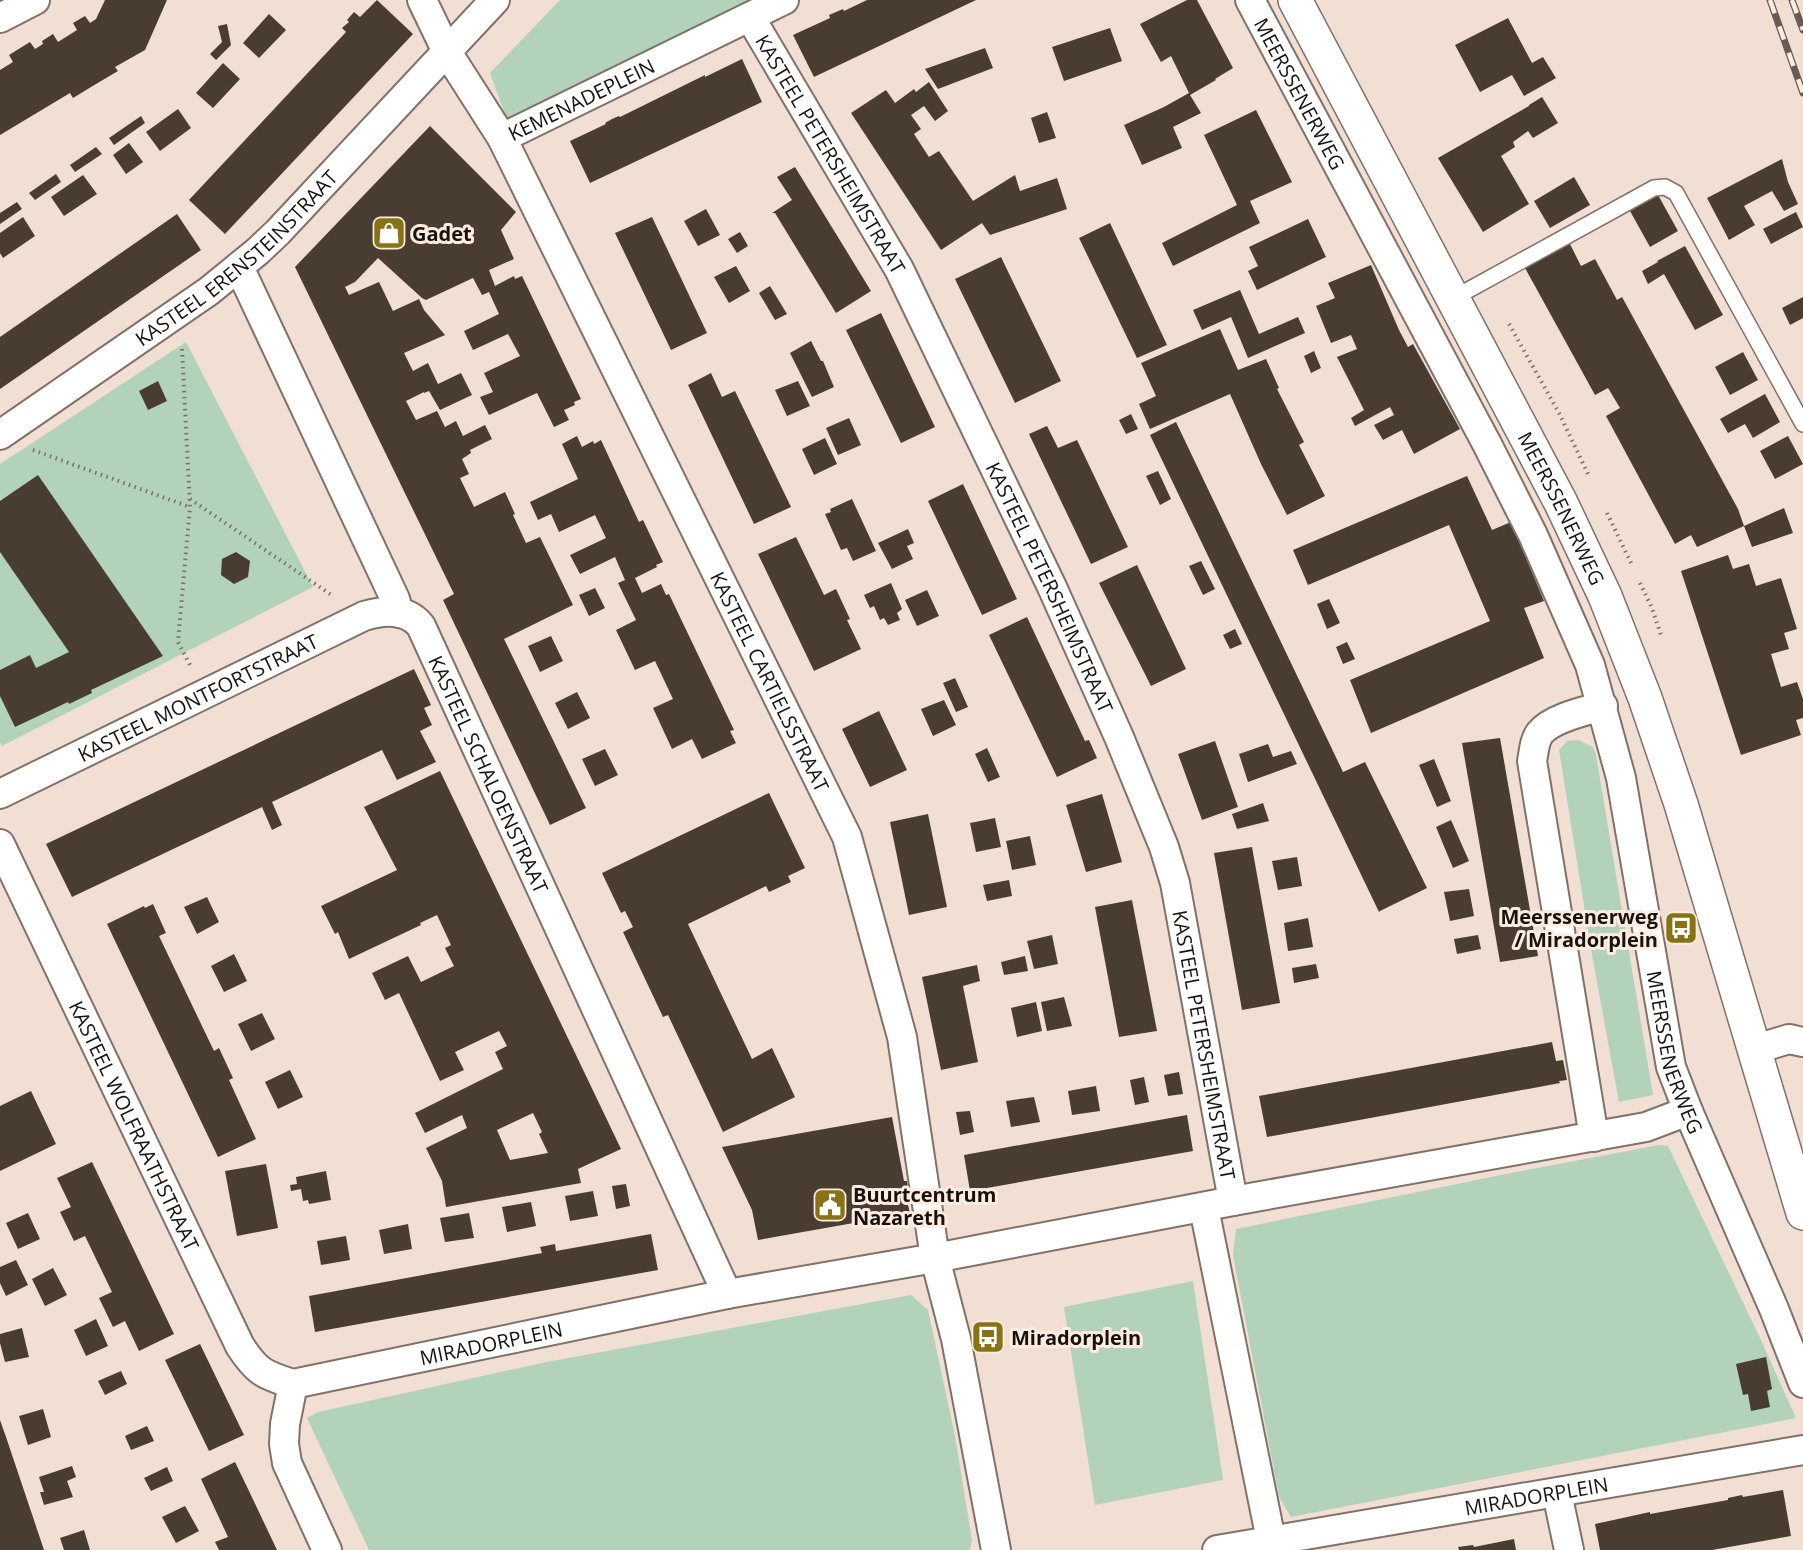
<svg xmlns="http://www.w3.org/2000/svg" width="1803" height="1550" viewBox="0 0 1803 1550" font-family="'Open Sans',sans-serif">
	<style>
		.green { fill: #b2d2b9 }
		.building { fill: #493d31; fill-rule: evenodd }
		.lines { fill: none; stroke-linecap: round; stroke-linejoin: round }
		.lane-casing { stroke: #827168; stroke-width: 18 }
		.street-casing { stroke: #827168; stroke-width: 32 }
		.secondary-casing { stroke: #827168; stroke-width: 36 }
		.path { stroke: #7b6f68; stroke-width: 4; stroke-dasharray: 1.5 4.5; stroke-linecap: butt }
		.lane { stroke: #fff; stroke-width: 15 }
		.street { stroke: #fff; stroke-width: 28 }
		.secondary { stroke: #fff; stroke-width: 33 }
		.rail-casing { stroke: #665c55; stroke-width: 7 }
		.rail { stroke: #ffece1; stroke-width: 4.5; stroke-dasharray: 14; stroke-linecap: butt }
		.labels { text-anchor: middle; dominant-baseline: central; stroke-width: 6; stroke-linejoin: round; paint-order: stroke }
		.street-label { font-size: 20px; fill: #18120e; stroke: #ffece1 }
		.poi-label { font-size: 20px; font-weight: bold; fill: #18120e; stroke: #ffece1; text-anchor: start }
	</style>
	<rect width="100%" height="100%" fill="#f2dfd4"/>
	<path class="green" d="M560,0H764L509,126L490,73Z
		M186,342L313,587L2,746L0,743V464Z
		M1578,740L1593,747L1596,755L1653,1095L1619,1102L1592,955L1559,750L1567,741Z
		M1659,1145L1668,1146L1760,1338L1796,1418L1291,1517L1279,1497L1233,1255L1236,1229L1506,1174Z
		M1193,1281L1223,1480L1095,1505L1064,1307Z
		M911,1295L928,1310L955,1436L972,1540L970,1550H369L307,1418L318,1412L547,1362Z"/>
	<path class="building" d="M105,0H167L145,50L115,67L118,71L96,84L73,98L70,93L0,135V70L13,62L9,55L30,42L35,49L43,44L42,41L53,34L58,42L77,30L73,23L85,16L90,23L96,19Z
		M377,0L413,34L225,234L189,200L346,32L342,28L349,22L347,20L354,12L360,17Z
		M867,0H976L814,77L793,35L830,18L829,15L843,9L844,11Z
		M1187,0H1197L1233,68L1215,79L1216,80L1190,95L1201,113L1173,127L1182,148L1142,165L1124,125L1164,107L1189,93L1171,56L1161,62L1140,24Z
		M269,14L286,30L259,58L243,43Z
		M1508,18L1532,63L1543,57L1556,78L1524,96L1512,75L1480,92L1455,45Z
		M227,24L231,45L216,60L210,54L222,42L218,26Z
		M1110,28L1122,61L1064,81L1052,47Z
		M985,48L993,68L938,89L925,69Z
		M742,59L762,102L590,183L570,141L606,124L605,123L612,119L619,116L620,117L705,75V77Z
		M223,63L240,79L213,108L196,93Z
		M929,82L948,111L935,121L924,106L911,115L921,129L914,134L929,157L939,151L973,201L1015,175L1020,191L1057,178L1067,209L990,235L982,223L941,250L851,113L886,90L895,103L914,89L916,92Z
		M1542,97L1558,123L1533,138L1528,131L1513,142L1515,147L1501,156L1529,204L1483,232L1438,158L1529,106V105Z
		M178,109L191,128L160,151L146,132Z
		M1256,110L1292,182L1250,201L1260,223L1173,266L1162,243L1237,205L1204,135Z
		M1047,112L1056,138L1039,143L1031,118Z
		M141,116L145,123L114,145L109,138Z
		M430,126L516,212L501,230L514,259L489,270L495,286L514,276L515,279L522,276L581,399L574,402L575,405L564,410L569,420L554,427L537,393L489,415L480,397L493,392L484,373L520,356L508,334L473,350L464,331L499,314L489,292L482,295L473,278L426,300L422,298L378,258L355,282L345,287L349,295L379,282L393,311L419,299L424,310L445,335L404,353L413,371L428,363L438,384L461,373L472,395L440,410L429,391L424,393V392L406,401L416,420L437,411L445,427L456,421L463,436L485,425L492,439L470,450L471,453L462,459L469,474L460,478L474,507L505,492L515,514L513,515L526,543L540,537L573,605L504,639L586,808L550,825L443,600L454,594L295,267Z
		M129,143L143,162L126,174L113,155Z
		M96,147L102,154L75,172L70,165Z
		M1782,159L1788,182L1798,204L1784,211L1772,191L1744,206L1755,225L1729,240L1707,198Z
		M795,167L871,291L836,313L775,213H772L792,200L777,177Z
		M56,174L61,182L35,200L29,193Z
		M83,175L97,194L64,216L51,197Z
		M1574,177L1590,205L1550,228L1534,201Z
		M1658,195L1678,231L1650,247L1630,211Z
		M17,202L22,209L0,224V213Z
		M706,209L720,235L698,246L684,221Z
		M1796,212L1803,227L1771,244L1763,229Z
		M177,214L201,250L0,389V337Z
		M23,217L35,236L3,258L0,253V233Z
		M652,217L707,333L671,350L615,233Z
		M1308,219L1326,257L1257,290L1248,271L1258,266L1249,247Z
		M1110,223L1167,345L1137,358L1079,238Z
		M740,232L748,246L737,253L728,239Z
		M1570,244L1581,266L1595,259L1617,300L1622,297L1738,509L1744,526L1697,547L1691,535L1675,544L1606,416L1620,408L1608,388L1595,395L1525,268Z
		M1685,246L1723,315L1695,330L1664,274L1648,284L1642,271L1658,262L1657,261Z
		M1001,257L1061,381L1015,403L955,279Z
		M1371,265L1399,330L1408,347L1413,344L1460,429L1414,454L1402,430L1383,440L1374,425L1394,415L1390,407L1355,426L1351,418L1364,410L1337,357L1357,349L1351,335L1331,343L1316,306L1335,298L1328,283Z
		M736,266L750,291L729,303L714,277Z
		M770,286L787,314L775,320L759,293Z
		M1240,290L1259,334L1298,317L1305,333L1248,358L1231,317L1202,330L1193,310Z
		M1803,297V318L1790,325L1782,308Z
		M881,313L935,427L901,443L846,330Z
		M1220,329L1238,370L1266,359L1279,388L1277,389L1304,442L1299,445L1325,496L1287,515L1261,464L1230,394L1150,429L1139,404L1156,396L1141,363Z
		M811,341L821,361H823L834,387L812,397L790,353Z
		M1314,351L1321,368L1311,373L1304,356Z
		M1743,352L1758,380L1730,395L1715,367Z
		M711,373L722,397L735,391L791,507L754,524L688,385Z
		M158,381L167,401L148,410L139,391Z
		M798,381L810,406L787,416L775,390Z
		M1765,394L1780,422L1753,438L1745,424L1728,433L1720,419Z
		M1131,414L1138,429L1126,434L1119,420Z
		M849,418L861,445L838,455L826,428Z
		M1176,422L1343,772L1365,762L1427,888L1380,911L1379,912L1150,435Z
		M1047,426L1058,448L1077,440L1128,547L1091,564L1029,434Z
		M577,436L582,447L593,441L594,444L601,440L639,522L643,520L663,562L656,565L657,567L635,578L642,593L661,584L666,595L669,594L734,730L730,731L736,743L702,759L692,739L672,749L653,708L673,699L655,661L635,670L616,630L636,620L618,583L625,580L615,557L580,574L570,555L606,538L595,515L559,532L551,514L538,520L530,502L578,479L562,444Z
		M1788,436L1803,464L1775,479L1760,451Z
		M825,438L837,464L814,475L802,449Z
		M1158,471L1171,499L1160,505L1146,476Z
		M38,475L163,656L91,690L92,693L69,704L68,702L15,727L0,696V670L30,655L36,668L69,652L0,552V501Z
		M1467,476L1492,530L1511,522L1544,601L1524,608L1544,658L1371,733L1350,680L1490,621L1449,525L1308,585L1293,550Z
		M963,484L1017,599L982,615L928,501Z
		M852,499L876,551L853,561L847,548L841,550L825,514L831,512L830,509Z
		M1784,508L1793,533L1752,547L1744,526Z
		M908,529L914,543L907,546L913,559L892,569L878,543Z
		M796,537L824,595L836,589L850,619L847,620L861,649L814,671L758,554Z
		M236,552L250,561L248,577L234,584L221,575L222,559Z
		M1728,555L1733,569L1749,564L1756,586L1781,578L1797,629L1784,633L1789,649L1771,654L1781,687L1797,682L1803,699V718L1796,720L1801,735L1741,755L1681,571Z
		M1201,561L1215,589L1203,595L1189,566Z
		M1137,565L1186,669L1151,686L1099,583Z
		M891,583L902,609L897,613L900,620L888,625L884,618L880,620L874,606L870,608L864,595Z
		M595,588L605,608L589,616L579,595Z
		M927,590L939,616L917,626L905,600Z
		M1329,599L1340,623L1327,629L1317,604Z
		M1027,617L1085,741L1089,740L1097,758L1057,777L989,635Z
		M1235,629L1242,644L1230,649L1223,635Z
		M551,636L563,661L540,672L528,646Z
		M1347,642L1355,659L1343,664L1336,647Z
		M414,669L431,705L424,708L432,725L420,731L436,762L397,780L382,750L272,802L282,825L272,830L262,807L72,897L46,844Z
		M955,678L968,707L956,712L943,683Z
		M577,692L590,718L568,729L555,703Z
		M944,700L956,725L933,736L921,709Z
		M879,711L907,770L870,787L842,729Z
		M1500,738L1538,956L1500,962L1462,743Z
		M1215,741L1238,807L1202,820L1178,754Z
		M1268,744L1273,757L1291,751L1297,764L1248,782L1239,754Z
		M987,748L1000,777L988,782L975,754Z
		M605,749L618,775L595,786L582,759Z
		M1434,759L1451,801L1437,807L1419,765Z
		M440,771L621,1149L578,1169L581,1183L446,1207L442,1181L426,1148L467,1128L462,1115L425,1133L415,1113L503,1069L495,1052L507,1046L499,1031L455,1052L464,1070L440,1081L399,993L385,1000L372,973L408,956L421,982L454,966L445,948L451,945L437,915L420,923L421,925L349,959L338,932L335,934L321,906L397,870L364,807ZM533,1113L542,1132L539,1134L548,1153L510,1160L497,1130Z
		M769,793L805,868L788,876L791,882L769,892L766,886L688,924L752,1059L772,1048L795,1097L723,1132L668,1015L663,1017L623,932L633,927L625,911L621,913L602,873Z
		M1102,794L1122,862L1086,872L1066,805Z
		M1263,803L1269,821L1237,829L1232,814Z
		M928,814L947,907L909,915L890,822Z
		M995,818L1001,847L976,852L970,823Z
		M1451,820L1469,861L1453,868L1436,827Z
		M1030,836L1036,865L1012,870L1006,841Z
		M1252,847L1280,1003L1242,1010L1214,853Z
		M1297,857L1302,886L1278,890L1272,861Z
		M1009,880L1012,896L987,901L983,885Z
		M1469,889L1474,916L1450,921L1444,892Z
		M207,897L219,922L197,934L184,907Z
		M1132,900L1157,1031L1119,1037L1095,907Z
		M153,904L166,933L159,936L214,1051L219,1048L233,1078L229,1080L256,1139L218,1157L107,924L144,906L145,908Z
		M1308,918L1313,947L1288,951L1284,923Z
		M1052,935L1058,964L1034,969L1027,941Z
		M1478,935L1481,949L1457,954L1454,939Z
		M234,954L247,981L224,992L211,966Z
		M1025,956L1028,971L1004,975L1001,962Z
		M1316,964L1319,978L1294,983L1292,968Z
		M977,965L980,981L963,986L978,1062L941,1070L922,977Z
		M1064,997L1072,1026L1047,1031L1041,1002Z
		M1036,1002L1042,1031L1017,1037L1011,1008Z
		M262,1013L275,1039L251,1051L238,1024Z
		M1552,1042L1556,1061L1563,1060L1567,1080L1559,1081L1560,1083L1267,1137L1259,1096Z
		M290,1070L303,1097L278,1109L265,1082Z
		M1179,1072L1183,1094L1168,1096L1164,1075Z
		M1144,1077L1149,1102L1135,1105L1130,1080Z
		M1096,1086L1100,1111L1072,1115L1068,1091Z
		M31,1091L56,1144L0,1171V1106Z
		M1034,1097L1040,1122L1011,1127L1006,1101Z
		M970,1111L974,1132L960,1135L956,1112Z
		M1187,1115L1193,1151L970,1191L964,1155Z
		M892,1117L904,1181H907L910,1200L907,1201L910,1213L758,1240L752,1210L722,1147Z
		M92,1162L174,1334L139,1351L125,1321L113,1327L99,1298L112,1292L85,1236L74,1241L60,1212L71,1207L57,1178Z
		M266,1164L278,1228L237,1236L225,1171Z
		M326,1171L331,1200L309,1204L308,1200L303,1201L301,1189L291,1191L290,1185L297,1184L296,1177Z
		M626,1184L630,1206L616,1209L612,1186Z
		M593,1191L598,1216L570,1221L565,1196Z
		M531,1202L536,1226L507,1232L502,1207Z
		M28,1213L40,1239L18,1249L6,1223Z
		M469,1213L474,1238L445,1242L440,1218Z
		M408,1224L412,1249L384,1254L379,1230Z
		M651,1234L658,1270L315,1332L309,1296L542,1253L540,1247L555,1244L556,1251Z
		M346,1236L350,1260L321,1265L317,1241Z
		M16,1260L28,1285L6,1296L0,1283V1267Z
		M53,1268L67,1295L45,1306L32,1279Z
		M96,1319L108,1346L86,1356L74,1330Z
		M22,1328L29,1357L5,1362L0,1343V1334Z
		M200,1344L244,1435L209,1451L165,1360Z
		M1766,1357L1772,1389L1767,1391L1770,1407L1751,1411L1748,1394L1743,1395L1736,1364Z
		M121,1371L127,1384L105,1395L98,1381Z
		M43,1409L51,1437L28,1445L19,1416Z
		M0,1420L6,1437L44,1550H0Z
		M147,1426L154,1441L131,1450L125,1436Z
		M235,1462L249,1491L277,1550H219L215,1542L228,1537L201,1479Z
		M72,1466L76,1477L67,1481L73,1497L44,1505L40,1492H44L39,1477Z
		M167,1467L173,1481L151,1491L144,1478Z
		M1783,1490L1791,1536L1712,1550H1600L1595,1524L1650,1512V1514L1728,1500V1498L1742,1495L1743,1497Z
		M185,1506L199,1531L176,1543L162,1517Z
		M84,1530L90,1550H64L60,1538Z
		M1514,1539L1516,1550H1459L1458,1547L1473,1545L1474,1547Z"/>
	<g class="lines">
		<g class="lane-casing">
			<path id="lane" d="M1452,299L1654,188L1665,187L1676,193L1803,424"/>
		</g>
		<g class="street-casing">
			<g id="street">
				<path id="s1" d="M422,0L447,52L502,138L784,0"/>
				<path id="s2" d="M1250,0L1487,444L1533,535L1590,665L1621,778L1671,1067L1688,1111L1774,1309L1803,1383"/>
				<path id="s3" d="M750,17L899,269L1052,587L1119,737L1164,847L1175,883L1233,1201"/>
				<path d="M0,18L35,0"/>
				<path id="s4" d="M502,138L847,837L902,1037L935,1258L956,1339L996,1550"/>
				<path d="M239,267L395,599L399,613"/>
				<path id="s5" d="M0,435L209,291L258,251L278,232L495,0"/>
				<path id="s6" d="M0,794L364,616C384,610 407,608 421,626L727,1294"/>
				<path id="s7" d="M0,844L240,1346C257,1372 264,1375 293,1384L727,1294L935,1258L1233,1201L1646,1127L1688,1111"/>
				<path d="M1753,1050L1789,1039L1803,1042"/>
				<path d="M1594,1137L1532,761C1534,752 1534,741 1540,733C1552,718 1585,711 1603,706"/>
				<path d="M1204,1208L1273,1550"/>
				<path d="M293,1384L285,1424L284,1444L287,1463L327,1550"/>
				<path d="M1557,1493L1569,1550"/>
				<path id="s8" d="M1217,1550L1803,1450"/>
			</g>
		</g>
		<g class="secondary-casing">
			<g id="secondary">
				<path id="s9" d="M1295,0L1561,503L1605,596L1645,698L1681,804L1803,1213"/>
			</g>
		</g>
		<path class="path" d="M1509,324L1559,413L1589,476
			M182,349L190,507L178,642L190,665
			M33,450L190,507
			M190,499L333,596
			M1607,513L1631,563
			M1640,583L1652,608L1661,635"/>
		<use href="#lane" class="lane"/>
		<use href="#street" class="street"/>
		<use href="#secondary" class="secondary"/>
		<g class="rail-casing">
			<path id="rail" d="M1770,0L1803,93
				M1792,0L1803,30"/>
		</g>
		<use href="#rail" class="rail"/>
	</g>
	<defs>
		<g id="shop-square" transform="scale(1.725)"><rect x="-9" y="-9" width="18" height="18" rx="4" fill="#877316" stroke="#ffece1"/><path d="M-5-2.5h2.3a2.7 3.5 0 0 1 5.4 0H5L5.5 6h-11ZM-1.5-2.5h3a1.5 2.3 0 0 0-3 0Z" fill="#fff"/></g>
		<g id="bus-square" transform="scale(1.725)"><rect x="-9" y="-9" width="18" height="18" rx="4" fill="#877316" stroke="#ffece1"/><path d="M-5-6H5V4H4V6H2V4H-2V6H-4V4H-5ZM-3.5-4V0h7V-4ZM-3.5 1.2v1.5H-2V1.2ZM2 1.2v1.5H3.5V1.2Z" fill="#fff"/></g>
		<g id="civic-square" transform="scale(1.725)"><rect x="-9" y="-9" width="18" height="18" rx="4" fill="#877316" stroke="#ffece1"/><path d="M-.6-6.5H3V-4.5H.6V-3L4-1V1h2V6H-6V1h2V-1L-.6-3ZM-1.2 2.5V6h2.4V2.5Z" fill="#fff"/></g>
	</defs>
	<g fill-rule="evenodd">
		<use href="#shop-square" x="389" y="233"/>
		<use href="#bus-square" x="1681" y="928"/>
		<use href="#civic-square" x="830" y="1205"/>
		<use href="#bus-square" x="988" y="1337"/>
	</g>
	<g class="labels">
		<g class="street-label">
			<text stroke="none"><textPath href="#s2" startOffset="106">MEERSSENERWEG</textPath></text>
			<text stroke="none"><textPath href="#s1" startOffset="248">KEMENADEPLEIN</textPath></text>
			<text stroke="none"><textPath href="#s3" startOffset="159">KASTEEL PETERSHEIMSTRAAT</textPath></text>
			<text stroke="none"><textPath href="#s5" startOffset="296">KASTEEL ERENSTEINSTRAAT</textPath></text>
			<text stroke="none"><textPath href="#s9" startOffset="574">MEERSSENERWEG</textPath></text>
			<text stroke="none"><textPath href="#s3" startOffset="645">KASTEEL PETERSHEIMSTRAAT</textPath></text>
			<text stroke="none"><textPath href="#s4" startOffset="606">KASTEEL CARTIELSSTRAAT</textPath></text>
			<text stroke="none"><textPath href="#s6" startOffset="220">KASTEEL MONTFORTSTRAAT</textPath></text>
			<text stroke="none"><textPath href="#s6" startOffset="630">KASTEEL SCHALOENSTRAAT</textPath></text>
			<text stroke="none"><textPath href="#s3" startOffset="1131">KASTEEL PETERSHEIMSTRAAT</textPath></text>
			<text stroke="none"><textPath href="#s2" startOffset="1144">MEERSSENERWEG</textPath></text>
			<text stroke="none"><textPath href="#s7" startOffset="312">KASTEEL WOLFRAATHSTRAAT</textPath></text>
			<text stroke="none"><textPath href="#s7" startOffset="826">MIRADORPLEIN</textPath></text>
			<text stroke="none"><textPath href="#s8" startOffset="324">MIRADORPLEIN</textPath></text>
		</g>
		<g class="poi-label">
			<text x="412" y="233">Gadet</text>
			<text x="1658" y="916" text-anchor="end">Meerssenerweg<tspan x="1658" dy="23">/ Miradorplein</tspan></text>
			<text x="853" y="1194">Buurtcentrum<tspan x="853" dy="23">Nazareth</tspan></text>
			<text x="1011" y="1337">Miradorplein</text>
		</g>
	</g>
</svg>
